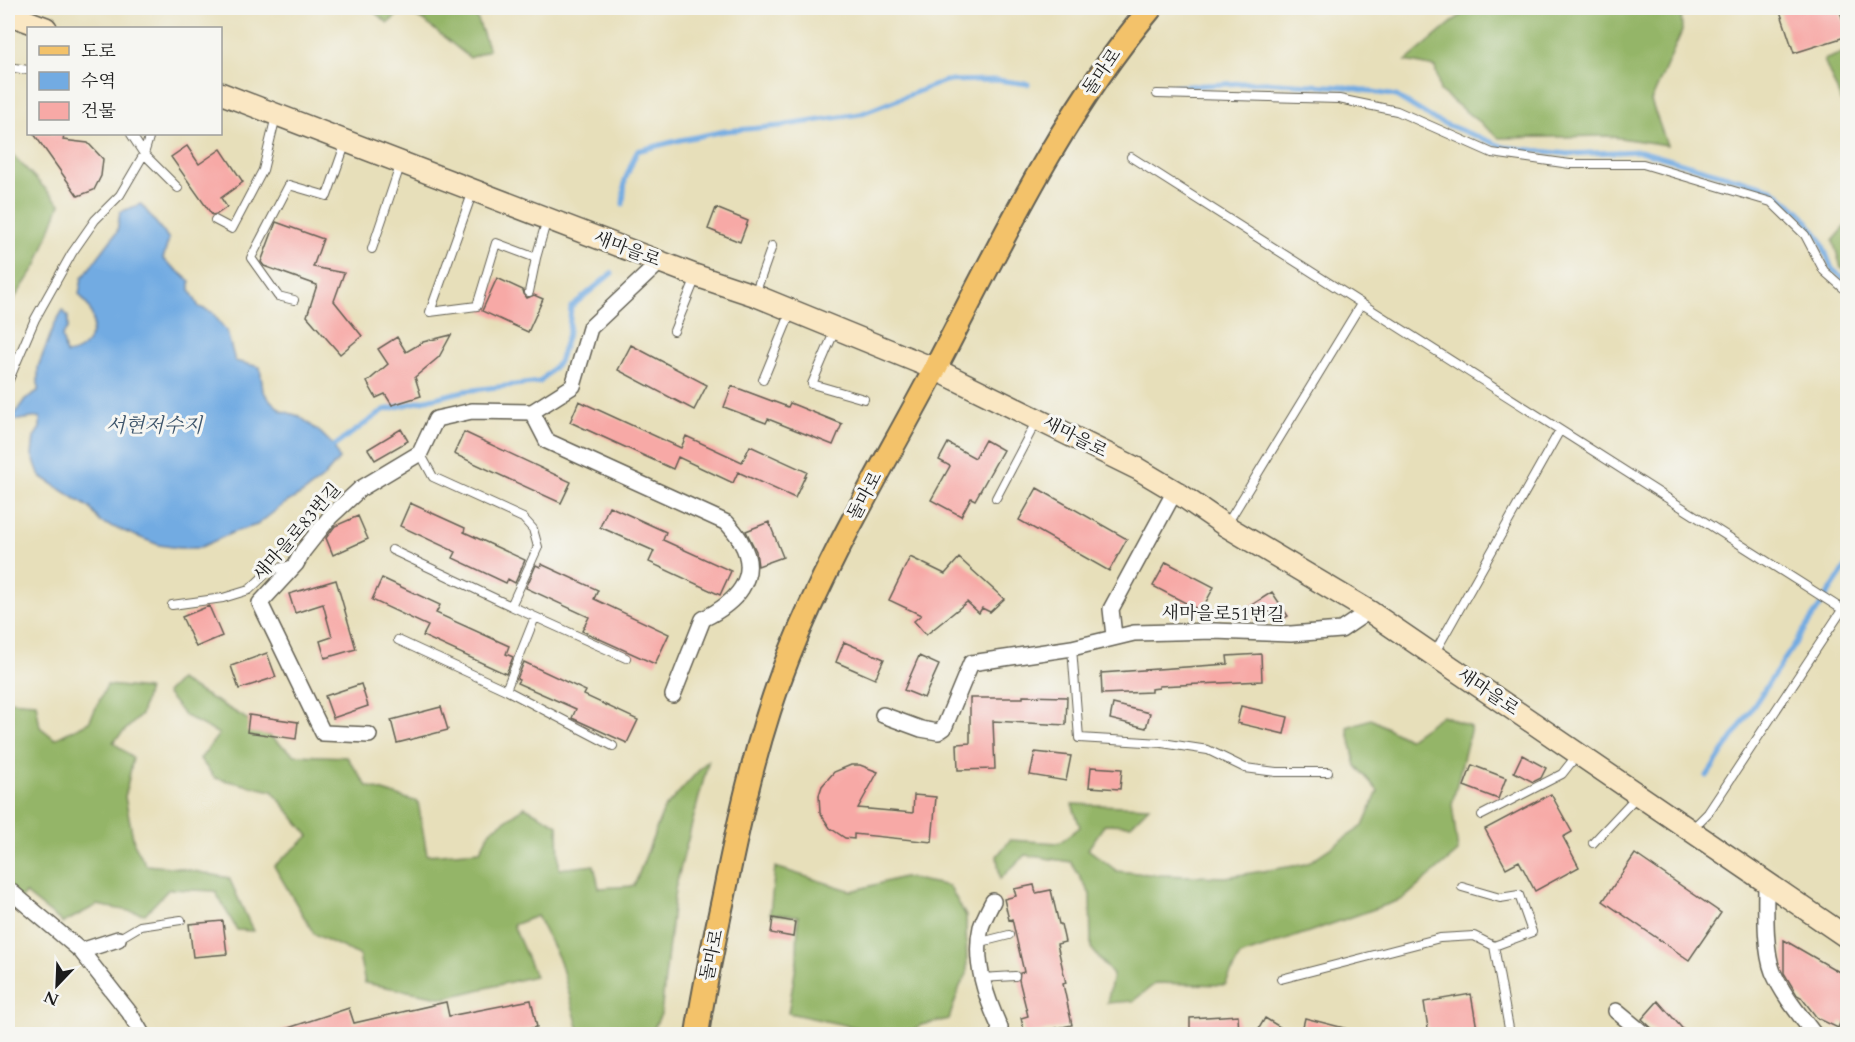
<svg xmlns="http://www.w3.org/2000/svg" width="1855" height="1042" viewBox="0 0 1855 1042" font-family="Cardo,'Noto Serif KR',serif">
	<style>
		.forest { fill: #94b568; stroke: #586842; stroke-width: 1.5 }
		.water { fill: #72abe2; stroke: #47647f; stroke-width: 1.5 }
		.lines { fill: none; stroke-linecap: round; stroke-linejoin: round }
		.stream { stroke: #72abe2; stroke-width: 5 }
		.building { fill: #f7a9a6 }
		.lane-casing { stroke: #636053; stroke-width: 10 }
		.street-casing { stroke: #636053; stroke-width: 18 }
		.secondary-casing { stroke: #636053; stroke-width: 24 }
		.primary-casing { stroke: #636053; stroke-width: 26 }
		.lane { stroke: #fff; stroke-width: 8 }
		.street { stroke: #fff; stroke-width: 15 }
		.secondary { stroke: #fae7c3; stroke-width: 21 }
		.primary { stroke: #f3c26a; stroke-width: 22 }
		.labels { text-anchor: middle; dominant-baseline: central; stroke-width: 6; stroke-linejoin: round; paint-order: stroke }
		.street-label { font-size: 18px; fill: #1c1c1c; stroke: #f6f6f2 }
		.water-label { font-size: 20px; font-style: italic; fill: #3e556b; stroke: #f6f6f2 }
	</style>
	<rect width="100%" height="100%" fill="#f6f6f2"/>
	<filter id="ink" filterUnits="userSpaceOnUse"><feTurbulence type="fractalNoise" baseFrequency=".0167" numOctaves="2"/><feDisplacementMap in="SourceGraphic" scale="12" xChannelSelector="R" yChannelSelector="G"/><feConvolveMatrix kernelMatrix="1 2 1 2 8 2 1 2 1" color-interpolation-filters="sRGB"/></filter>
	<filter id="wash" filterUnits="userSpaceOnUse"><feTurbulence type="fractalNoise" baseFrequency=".008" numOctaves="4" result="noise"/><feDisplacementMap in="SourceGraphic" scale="24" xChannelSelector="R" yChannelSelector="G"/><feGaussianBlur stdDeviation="1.35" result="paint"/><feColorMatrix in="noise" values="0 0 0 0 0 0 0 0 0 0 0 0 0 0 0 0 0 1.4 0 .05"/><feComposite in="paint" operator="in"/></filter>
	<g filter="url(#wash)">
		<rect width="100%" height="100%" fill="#e7dfba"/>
		<path class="forest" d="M369,8H470L478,20L489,50L470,58L425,22L404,10L388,23Z
			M1469,8H1681L1682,31L1651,101L1667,145L1607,136L1499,138L1440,91L1435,67L1406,61Z
			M1847,51V115L1824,60Z
			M8,150L60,204L37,265L8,308Z
			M1846,226H1847V270L1841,267L1833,241Z
			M179,680L242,716L295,755L347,757L367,786L418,802L427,855L480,851L490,831L525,807L558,825L559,869L594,865L599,888L634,886L664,809L709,759L675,889L661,1014L651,1034H626L619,1030L580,1034L560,961L537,916L513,925L535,976L445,998L365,983L359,955L314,934L274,866L309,836L272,791L215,778L200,759L219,734L185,716L166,693Z
			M107,685L148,689L141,715L113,742L133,758L125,797L134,843L146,865L179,868L229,878L253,931L237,930L215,891L169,889L145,914L97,905L63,923L25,893L8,915V701L36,703L40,727L55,739L89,722Z
			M1442,715L1471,727L1452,804L1458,852L1403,899L1240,956L1225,985L1156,983L1133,1001L1107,1003L1113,975L1091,948L1090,894L1071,862L1025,855L1000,879L997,856L1010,840L1059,843L1080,827L1072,804L1149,807L1131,825L1105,824L1088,849L1117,871L1157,875L1226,877L1306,864L1363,826L1378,791L1356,766L1347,727L1371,719L1408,739Z
			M775,867L852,891L903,877L949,886L966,916L967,974L960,986L949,1019L921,1025L909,1034H873L868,1030L788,1013L797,960L798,916L770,914Z"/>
		<path class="water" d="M141,204L169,239L163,259L190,281V290L199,307L212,312L227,332L235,361L260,367L263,391L271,401L282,411L299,416L321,433L334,446L339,459L322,479L303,493L284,504L257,525L234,532L199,548H179L159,545L100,522L90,508L40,476L32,455L34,437L40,428V417L10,421L25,399L38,391V367L55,323L63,310L68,317V328L62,336L66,354C87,352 99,330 90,310C88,305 83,299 79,294L82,278L117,232L120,212Z"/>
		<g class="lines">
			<path class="stream" d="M1170,87L1262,82L1346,87L1396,96L1435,120L1504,147L1568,154L1640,151L1772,189L1800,212L1820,238L1832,269L1848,282
				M623,204L625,180L637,151L680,140L725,131L780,126L860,114L945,81L996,80L1028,84
				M334,446L384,410L464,391L540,382L559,362L569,331L571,307L612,273
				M1707,776L1848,564"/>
		</g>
		<g id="blocks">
			<path class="building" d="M1779,8H1839L1848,36L1794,53Z
				M34,134H64L63,140L88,143L103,159L101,176L94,190L78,196Z
				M187,146L199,164L221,149L243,182L221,198L227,207L217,214L212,215L171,157Z
				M716,208L748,221L740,242L708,229Z
				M276,222L323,239L313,267L344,273L334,301L362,336L340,354L307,316L317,285L264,266L261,262Z
				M497,278L523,290L524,294L527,298L534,295L543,299L528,332L482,311Z
				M451,335L439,357L415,377L421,396L392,405L385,394L376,398L367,382L388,364L378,349L397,337L406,352L423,342Z
				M631,345L707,385L694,410L618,370Z
				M732,386L788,407L790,403L842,424L833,445L768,419L766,423L724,407Z
				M579,401L681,448L686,436L742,462L750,446L807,472L795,498L738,472L733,483L678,457L673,469L570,422Z
				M401,429L408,441L375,460L368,449Z
				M464,432L571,482L561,503L454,454Z
				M985,440L1003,450L975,500L971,498L961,516L931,500L950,466L939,460L948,443L975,458Z
				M1037,488L1127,539L1109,571L1019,520Z
				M410,503L465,528L464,532L525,560L515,583L508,579L506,583L453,558L456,552L400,526Z
				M609,506L666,532L663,540L731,571L720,595L649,562L654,551L600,527Z
				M358,516L368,539L333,555L326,538L335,526Z
				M769,522L783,557L758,566L756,551L746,531Z
				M910,557L945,574L959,558L1004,599L990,612L982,608L979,613L967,602L926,635L914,621L921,615L889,600Z
				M1166,562L1214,587L1201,611L1153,586Z
				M541,564L598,590L594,599L669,634L655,664L582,631L589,617L526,588L536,565L540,567Z
				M382,578L440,605L436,613L509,646L506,654L513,657L506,674L423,636L428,626L372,600Z
				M336,580L356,649L325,658L320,641L332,637L323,604L295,613L289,594Z
				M1272,592L1288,616L1277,623L1269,611L1255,620L1247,608Z
				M209,606L222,636L196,647L182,617Z
				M844,642L884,659L875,679L836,662Z
				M267,653L276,677L239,689L231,666Z
				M1261,654L1262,681L1159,686V688L1151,689V692L1102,694L1101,673L1228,664L1227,656Z
				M919,656L939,665L924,698L904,690Z
				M524,662L586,691L584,695L638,720L627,743L572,718L576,709L517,683L519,680L517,679Z
				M361,684L368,706L333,718L325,696Z
				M1023,696L1067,697L1066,725L993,721L995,769L958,770L957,744L970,743V698H1023Z
				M1113,704L1150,713L1146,728L1110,719Z
				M1241,706L1288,717L1284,734L1237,723Z
				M441,707L448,730L397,743L391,720Z
				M249,715L298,722L296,739L247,732Z
				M1035,752L1071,756L1066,781L1030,775Z
				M1522,755L1546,768L1541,778L1533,782L1514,772Z
				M851,765H860L878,772L858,808L913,813L914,795L936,797L932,842L854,834V839L845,838L830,828L820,813L819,795L822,786L834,772Z
				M1472,765L1506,778L1498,799L1464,786Z
				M1091,767L1122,769L1120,789L1089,787Z
				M1551,794L1572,832L1563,837L1579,867L1535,891L1519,861L1506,868L1485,829Z
				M1635,854L1721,913L1689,960L1603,901Z
				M1034,885L1036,893L1051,890L1059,924H1061L1065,942L1057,944L1066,983L1063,984L1072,1025L1025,1035L1021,1018L1028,1016L1019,980L1020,973L1024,972L1012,919L1009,920L1004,899L1016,896L1014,889Z
				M773,918L795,922L793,937L771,933Z
				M223,921L227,954L193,957L189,924Z
				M1784,940L1848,977V1026L1841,1021L1838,1028L1817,1018L1801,997L1797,995L1784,973Z
				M1471,994L1478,1035H1429L1424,1002Z
				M531,1000L537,1027L500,1035H277L276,1032L349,1008L354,1023L446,1002L449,1016Z
				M1658,1001L1688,1035H1659L1642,1019Z
				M1238,1015L1239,1035H1190V1018Z
				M1265,1018L1293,1035H1255Z
				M1305,1018L1352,1030L1351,1035H1301Z"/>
		</g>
	</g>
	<g filter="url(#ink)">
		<use href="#blocks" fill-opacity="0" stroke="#636053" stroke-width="1.5"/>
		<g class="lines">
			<g class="lane-casing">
				<path id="lane" d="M8,67L28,70
					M1157,94L1339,99L1397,111L1492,153L1570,164H1643L1771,202L1805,235L1824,271L1848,292
					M131,134L144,154L178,188
					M1131,157L1848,613
					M473,191L430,312L477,306L496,243L536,258L547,219
					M215,220L232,229L263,170L276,116
					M372,249L401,163
					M529,292L536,258
					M755,294L772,246
					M294,300L278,296L251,258L289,185L327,196L346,142
					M835,330L812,384L864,399
					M674,331L696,277
					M763,380L791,312
					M8,382L35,319L72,253L95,220L120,195L144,154L150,134
					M996,498L1036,422
					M1227,524L1361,304
					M392,550L511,606L538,547L533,529L523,518L433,477L420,453
					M172,605L223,598L249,590L270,570L292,565
					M511,606L626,658
					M398,640L506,690L535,617
					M1072,648L1079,738L1162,743L1208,750L1245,768L1276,772H1328
					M1434,654L1560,430
					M506,690L613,746
					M1482,815L1562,774L1577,755
					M1691,830L1708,813L1848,601
					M1593,843L1637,796
					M1462,887L1500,898L1519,895L1532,932L1494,946
					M118,939L140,926L181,920
					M981,942L1009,935
					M981,978L1015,976
					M1281,979L1440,938L1474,936L1494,946L1510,1034"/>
			</g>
			<g class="street-casing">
				<path id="street" d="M532,412L547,441L727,523C732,529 738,535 741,542C762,578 734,604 703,619L673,695
					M1114,636L1111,609L1175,491
					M883,715L921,729L938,732L944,728L971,663L1072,648L1134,633L1214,631L1291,634L1341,630L1369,611
					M369,735L323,733L260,603L296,564L303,551L330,517L360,489L420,453L436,419L472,411L532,412L573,386L590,328L661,261
					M1766,882C1766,907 1764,949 1773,972C1783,995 1799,1014 1814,1034
					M8,889L81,951
					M993,901C989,909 984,918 981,927C973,962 986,997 1000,1028L998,1034
					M118,939L81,951L129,1012L142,1034
					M1616,1011L1644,1034"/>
			</g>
			<g class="secondary-casing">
				<path id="secondary" d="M8,14L46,28
					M220,93L697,276L754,295L935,369L1138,469L1175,491L1226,526L1369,611L1848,938"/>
			</g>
			<g class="primary-casing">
				<path id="primary" d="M697,1034C704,988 714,941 724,895C740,815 758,734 788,658C828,557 884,465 935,369C1000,245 1060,116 1151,8"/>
			</g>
			<use href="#lane" class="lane"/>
			<use href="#street" class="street"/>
			<use href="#secondary" class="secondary"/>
			<use href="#primary" class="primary"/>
		</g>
	</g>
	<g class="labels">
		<g class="street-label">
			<text transform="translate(1102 72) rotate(-55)">돌마로</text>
			<text transform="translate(627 249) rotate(21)">새마을로</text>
			<text transform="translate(1075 437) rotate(27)">새마을로</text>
			<text transform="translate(865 496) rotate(-62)">돌마로</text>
			<text transform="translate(297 532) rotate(-49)">새마을로83번길</text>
			<text transform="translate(1223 614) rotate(1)">새마을로51번길</text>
			<text transform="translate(1488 692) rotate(34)">새마을로</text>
			<text transform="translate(712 955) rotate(-78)">돌마로</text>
		</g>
		<g class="water-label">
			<text x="154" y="425">서현저수지</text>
		</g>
	</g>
	<rect width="1855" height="1042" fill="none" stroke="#f6f6f2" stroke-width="30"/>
	<rect x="27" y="27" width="195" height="108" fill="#f6f6f2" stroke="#9f9f9c" stroke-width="1.5"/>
	<rect x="39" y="46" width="30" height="9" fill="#f3c26a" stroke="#9f9f9c" stroke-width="1.5"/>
	<text x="81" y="57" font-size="18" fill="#1c1c1c">도로</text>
	<rect x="39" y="72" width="30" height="18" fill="#72abe2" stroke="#9f9f9c" stroke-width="1.5"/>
	<text x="81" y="87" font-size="18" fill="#1c1c1c">수역</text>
	<rect x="39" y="102" width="30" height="18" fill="#f7a9a6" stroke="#9f9f9c" stroke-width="1.5"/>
	<text x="81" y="117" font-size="18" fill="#1c1c1c">건물</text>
	<g transform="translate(57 985) rotate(203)" stroke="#f6f6f2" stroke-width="4.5" paint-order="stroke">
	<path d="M0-4.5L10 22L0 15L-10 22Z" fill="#1c1c1c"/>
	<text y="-9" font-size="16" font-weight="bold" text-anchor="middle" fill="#1c1c1c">N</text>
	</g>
</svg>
